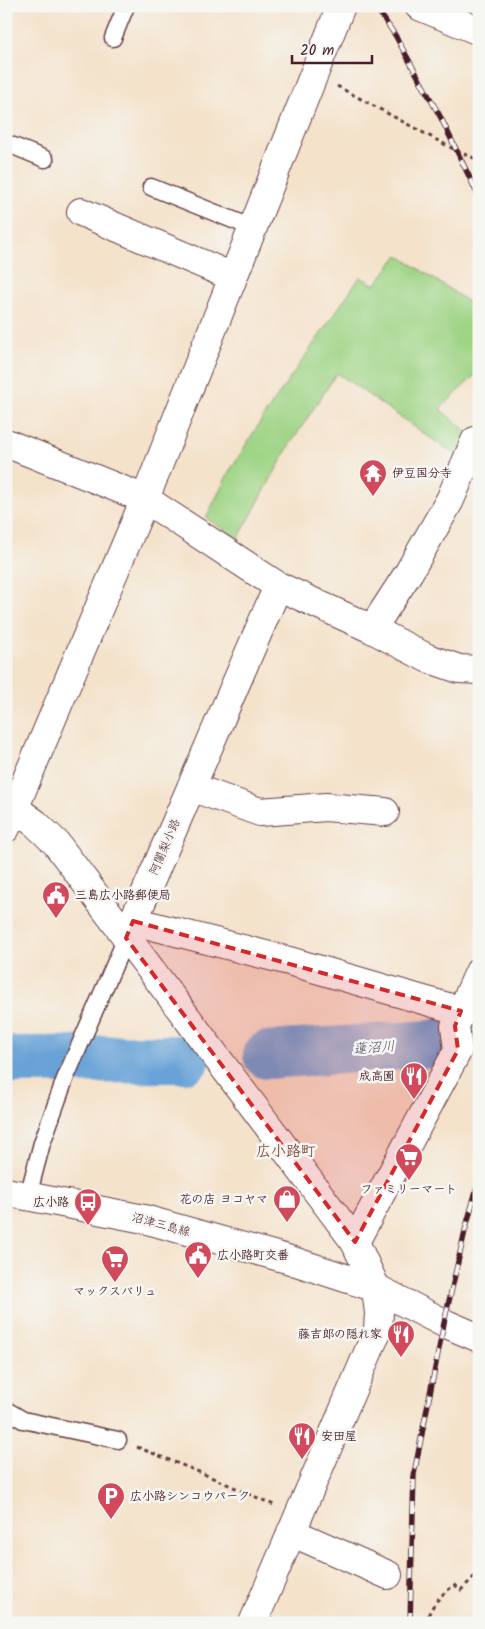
<svg xmlns="http://www.w3.org/2000/svg" width="485" height="1629" viewBox="0 0 485 1629" font-family="Kalam,'Klee One',sans-serif">
	<style>
		.green { fill: #9fd485; stroke: #747a58 }
		.lines { fill: none; stroke-linecap: round; stroke-linejoin: round }
		.river { stroke: #68a2d7; stroke-width: 48 }
		.service-casing { stroke: #643c43; stroke-width: 19 }
		.minor-casing { stroke: #643c43; stroke-width: 30 }
		.tertiary-casing { stroke: #643c43; stroke-width: 30 }
		.secondary-casing { stroke: #643c43; stroke-width: 30 }
		.path { stroke: #643c43; stroke-width: 3; stroke-dasharray: 4 4; stroke-linecap: butt }
		.service { stroke: #fff; stroke-width: 16 }
		.minor { stroke: #fff; stroke-width: 28 }
		.tertiary { stroke: #fff; stroke-width: 28 }
		.secondary { stroke: #fff; stroke-width: 28 }
		.rail-casing { stroke: #4a1f2b; stroke-width: 5.5 }
		.rail { stroke: #f6f6f2; stroke-width: 4; stroke-dasharray: 11; stroke-linecap: butt }
		.marked { fill: #d62828; fill-opacity: 0.2; stroke: #d62828; stroke-width: 4; stroke-dasharray: 10 6; stroke-linejoin: round }
		.labels { text-anchor: middle; dominant-baseline: central; stroke-width: 5; stroke-linejoin: round; paint-order: stroke }
		.poi-label { font-size: 12px; font-weight: bold; fill: #4a1f2b; stroke: #f6f6f2; text-anchor: start }
		.street-label { font-size: 12px; fill: #4a1f2b; stroke: #f6f6f2 }
		.water-label { font-size: 14px; font-style: italic; fill: #565370; stroke: #f6f6f2 }
		.quarter-label { font-size: 15px; font-weight: bold; fill: #865349; stroke: #f6f6f2 }
	</style>
	<rect width="100%" height="100%" fill="#f6f6f2"/>
	<filter id="ink" filterUnits="userSpaceOnUse"><feTurbulence type="fractalNoise" baseFrequency=".02" numOctaves="2"/><feDisplacementMap in="SourceGraphic" scale="10" xChannelSelector="R" yChannelSelector="G"/><feConvolveMatrix kernelMatrix="1 2 1 2 8 2 1 2 1" color-interpolation-filters="sRGB"/></filter>
	<filter id="wash" filterUnits="userSpaceOnUse"><feTurbulence type="fractalNoise" baseFrequency=".0096" numOctaves="4" result="noise"/><feDisplacementMap in="SourceGraphic" scale="20" xChannelSelector="R" yChannelSelector="G"/><feGaussianBlur stdDeviation="1.12" result="paint"/><feColorMatrix in="noise" values="0 0 0 0 0 0 0 0 0 0 0 0 0 0 0 0 0 1.4 0 .05"/><feComposite in="paint" operator="in"/></filter>
	<g filter="url(#wash)">
		<rect width="100%" height="100%" fill="#f4e2ca"/>
		<path class="green" d="M398,255L479,309V371L440,409L470,434L458,457L337,373L289,446L238,539L206,518L229,472L264,416L360,277L375,285Z"/>
		<g class="lines">
			<path class="river" d="M267,1055L431,1044L479,1032
				M6,1060L186,1059"/>
		</g>
	</g>
	<g filter="url(#ink)">
		<g class="lines">
			<g class="service-casing">
				<path id="service" d="M113,38L126,6
					M6,143L45,159
					M151,187L253,228
					M28,1196L42,1143L65,1079L126,938
					M6,1410L23,1420L118,1440"/>
			</g>
			<g class="minor-casing">
				<path id="minor" d="M419,6L479,31
					M81,212L233,277
					M6,443L145,499L278,586L372,629L427,658L459,669L479,670
					M372,629L409,572L450,500L475,441
					M191,787L260,812L326,807L385,812
					M6,828L145,499L341,6
					M133,921L289,961L461,1011
					M126,938L278,586
					M355,1242L458,1050L455,1026L479,972
					M291,1532L388,1575
					M253,1623L378,1329L379,1313L376,1288"/>
			</g>
			<g class="tertiary-casing">
				<path id="tertiary" d="M6,802L35,823L56,843L355,1242L376,1288"/>
			</g>
			<g class="secondary-casing">
				<path id="secondary" d="M6,1192L144,1219L287,1259L376,1288L444,1323L479,1338"/>
			</g>
			<path class="path" d="M337,86L457,151L479,160
				M137,1447L204,1474L274,1505
				M427,1623C427,1609 443,1592 455,1585L461,1590L479,1572"/>
			<use href="#service" class="service"/>
			<use href="#minor" class="minor"/>
			<use href="#tertiary" class="tertiary"/>
			<use href="#secondary" class="secondary"/>
			<g class="rail-casing">
				<path id="rail" d="M375,6L395,35L441,118L479,197
					M410,1623L414,1474L444,1323L465,1231L479,1180"/>
			</g>
			<use href="#rail" class="rail"/>
		</g>
	</g>
	<path class="marked" d="M133,921L461,1011L455,1026L458,1050L355,1242L126,938Z"/>
	<defs>
		<g id="temple-pin" transform="scale(1.4375)"><path d="M0 17L-7.5 6A9.5 9.5 0 1 1 7.5 6Z" fill="#d1495b" stroke="#f6f6f2"/><path d="M0-6L5-2H3V0L6.5 2.5H4V6H1.5V3h-3V6H-4V2.5H-6.5L-3 0V-2H-5Z" fill="#fff"/></g>
		<g id="civic-pin" transform="scale(1.4375)"><path d="M0 17L-7.5 6A9.5 9.5 0 1 1 7.5 6Z" fill="#d1495b" stroke="#f6f6f2"/><path d="M-.6-6.5H3V-4.5H.6V-3L4-1V1h2V6H-6V1h2V-1L-.6-3ZM-1.2 2.5V6h2.4V2.5Z" fill="#fff"/></g>
		<g id="restaurant-pin" transform="scale(1.4375)"><path d="M0 17L-7.5 6A9.5 9.5 0 1 1 7.5 6Z" fill="#d1495b" stroke="#f6f6f2"/><path d="M-5-6h1v4h1v-4h1v4h1v-4h1v5L-1.5 .5V6h-2V.5L-5-1ZM5-6V6H3V1.5H1.5Q1.5-4 5-6Z" fill="#fff"/></g>
		<g id="supermarket-pin" transform="scale(1.4375)"><path d="M0 17L-7.5 6A9.5 9.5 0 1 1 7.5 6Z" fill="#d1495b" stroke="#f6f6f2"/><path d="M-6-5.5h2.5l.6 2H6L4.5 2H-2.5L-4.4-4H-6ZM-1.5 3.2a1.3 1.3 0 1 0 .1 0ZM3 3.2a1.3 1.3 0 1 0 .1 0Z" fill="#fff"/></g>
		<g id="shop-pin" transform="scale(1.4375)"><path d="M0 17L-7.5 6A9.5 9.5 0 1 1 7.5 6Z" fill="#d1495b" stroke="#f6f6f2"/><path d="M-5-2.5h2.3a2.7 3.5 0 0 1 5.4 0H5L5.5 6h-11ZM-1.5-2.5h3a1.5 2.3 0 0 0-3 0Z" fill="#fff"/></g>
		<g id="bus-pin" transform="scale(1.4375)"><path d="M0 17L-7.5 6A9.5 9.5 0 1 1 7.5 6Z" fill="#d1495b" stroke="#f6f6f2"/><path d="M-5-6H5V4H4V6H2V4H-2V6H-4V4H-5ZM-3.5-4V0h7V-4ZM-3.5 1.2v1.5H-2V1.2ZM2 1.2v1.5H3.5V1.2Z" fill="#fff"/></g>
		<g id="parking-pin" transform="scale(1.4375)"><path d="M0 17L-7.5 6A9.5 9.5 0 1 1 7.5 6Z" fill="#d1495b" stroke="#f6f6f2"/><path d="M-3.5-5.5H1a3.5 3.5 0 0 1 0 7H-1V5.5H-3.5ZM-1-3.4V-.6H.8a1.4 1.4 0 0 0 0-2.8Z" fill="#fff"/></g>
	</defs>
	<g fill-rule="evenodd">
		<use href="#temple-pin" x="373" y="473"/>
		<use href="#civic-pin" x="56" y="895"/>
		<use href="#restaurant-pin" x="414" y="1076"/>
		<use href="#supermarket-pin" x="409" y="1157"/>
		<use href="#shop-pin" x="287" y="1199"/>
		<use href="#bus-pin" x="88" y="1202"/>
		<use href="#civic-pin" x="198" y="1255"/>
		<use href="#supermarket-pin" x="115" y="1259"/>
		<use href="#restaurant-pin" x="401" y="1334"/>
		<use href="#restaurant-pin" x="302" y="1436"/>
		<use href="#parking-pin" x="111" y="1496"/>
	</g>
	<g class="labels">
		<g class="poi-label">
			<text x="392" y="473">伊豆国分寺</text>
			<text x="75" y="895">三島広小路郵便局</text>
			<text x="395" y="1076" text-anchor="end">成高園</text>
			<text x="409" y="1189" text-anchor="middle">ファミリーマート</text>
			<text x="268" y="1199" text-anchor="end">花の店 ヨコヤマ</text>
			<text x="69" y="1202" text-anchor="end">広小路</text>
			<text x="217" y="1255">広小路町交番</text>
			<text x="115" y="1291" text-anchor="middle">マックスバリュ</text>
			<text x="382" y="1334" text-anchor="end">藤吉郎の隠れ家</text>
			<text x="321" y="1436">安田屋</text>
			<text x="130" y="1496">広小路シンコウパーク</text>
		</g>
		<g class="street-label">
			<text transform="translate(165 847) rotate(-67)">阿闍梨小路</text>
			<text transform="translate(161 1225) rotate(15)">沼津三島線</text>
		</g>
		<g class="water-label">
			<text transform="translate(374 1048) rotate(-4)">蓮沼川</text>
		</g>
		<g class="quarter-label">
			<text x="286" y="1152">広小路町</text>
		</g>
	</g>
	<rect width="485" height="1629" fill="none" stroke="#f6f6f2" stroke-width="25"/>
	<path d="M292 55v8h80v-8" fill="none" stroke="#4a1f2b" stroke-width="2.5"/>
	<text x="300" y="55" font-size="15" fill="#4a1f2b" stroke="#f6f6f2" stroke-width="4" paint-order="stroke">20 m</text>
</svg>
